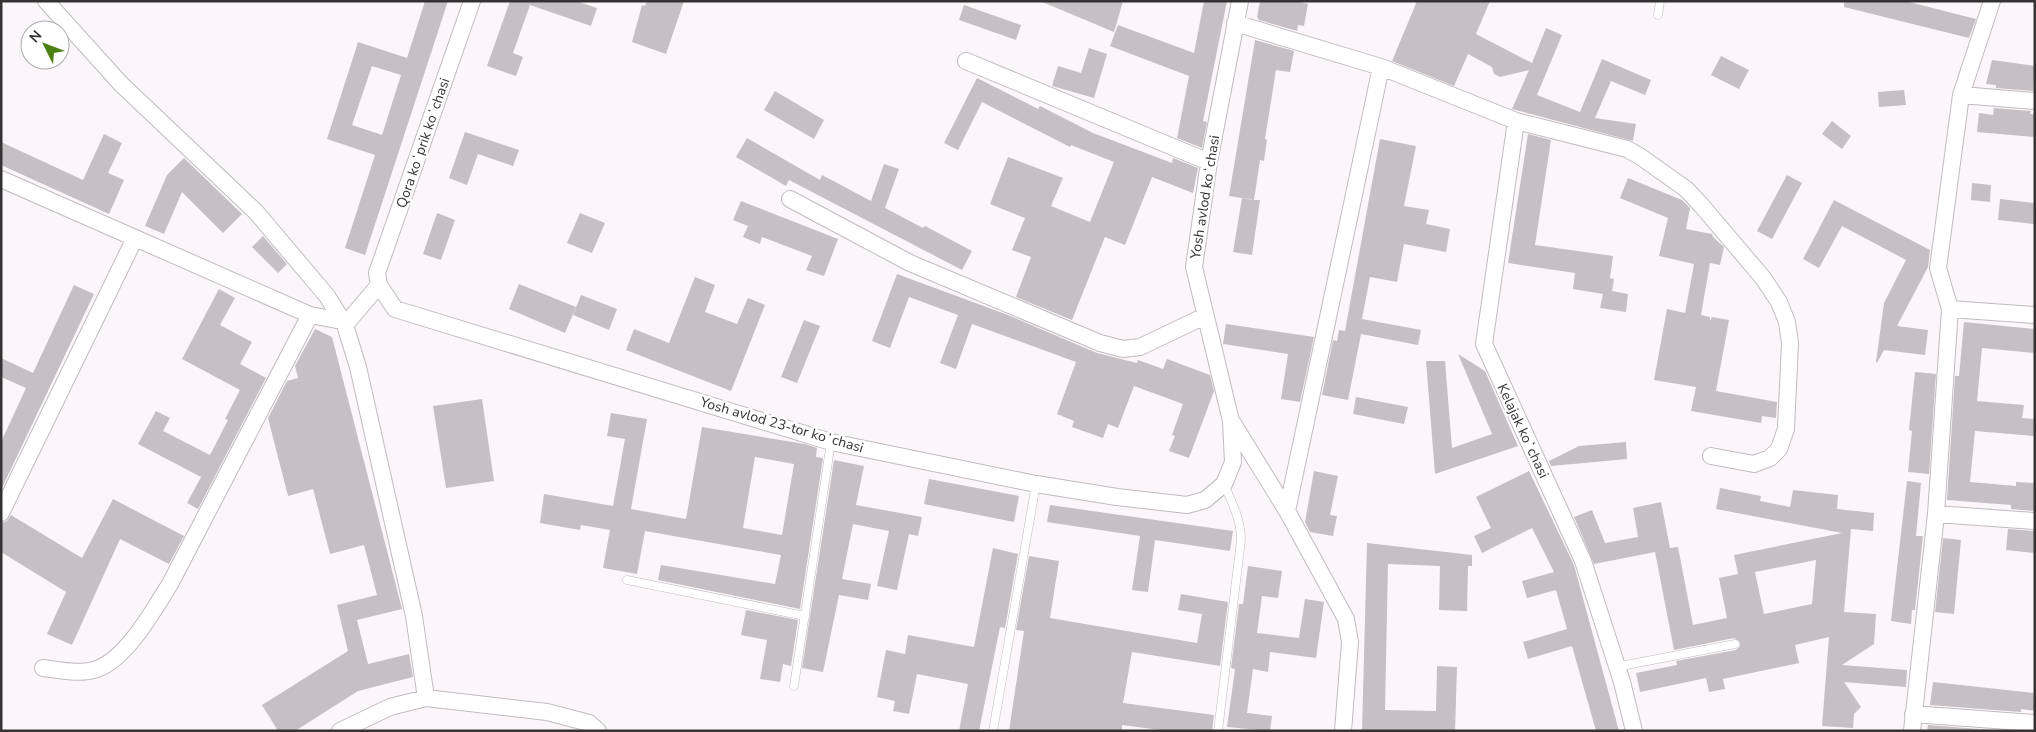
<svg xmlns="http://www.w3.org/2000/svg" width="2036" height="732" viewBox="0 0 2036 732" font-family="'Nunito Sans',sans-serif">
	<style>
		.building { fill: #c4c0c3; fill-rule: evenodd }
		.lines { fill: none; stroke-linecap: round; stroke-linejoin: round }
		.lane-casing { stroke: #c0bbbf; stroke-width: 9 }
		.street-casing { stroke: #c0bbbf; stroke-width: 18 }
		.lane { stroke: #fff; stroke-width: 8 }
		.street { stroke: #fff; stroke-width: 16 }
		.labels { text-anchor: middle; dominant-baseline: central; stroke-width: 5; stroke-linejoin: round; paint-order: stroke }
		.street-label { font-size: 14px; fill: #343233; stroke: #fff }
	</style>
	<rect width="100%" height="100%" fill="#faf6fa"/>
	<path class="building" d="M425,1H448L365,255L345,248L375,155L327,139L358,42L407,58ZM372,66L401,75L382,135L352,125Z
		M510,1H576L597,8L591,26L530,5L513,53L523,57L516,76L487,66Z
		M647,1H684L666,54L632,42L642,5L645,6Z
		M1040,1H1123L1114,32Z
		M1204,1H1227L1203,121L1207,122L1202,148L1177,138L1189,76L1110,46L1118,25L1194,53Z
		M1260,1H1296L1308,4L1304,26L1298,25L1297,31L1259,20L1257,17Z
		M1417,1H1490L1476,34L1532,63L1546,28L1562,35L1537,95L1580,112L1602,59L1651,80L1645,95L1611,81L1595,118L1636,124L1633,141L1512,109L1529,70L1500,77L1494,74L1492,67L1468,54L1454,86L1392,61Z
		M1844,1H1905L1976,19L1969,38L1844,7Z
		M964,5L1021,25L1016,40L959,20Z
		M1255,40L1294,51L1290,72L1276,70L1265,139L1267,140L1264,161L1260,160L1254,200L1229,196Z
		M1089,48L1107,54L1094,98L1052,86L1058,66L1081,73Z
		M1721,56L1749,70L1739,89L1711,75Z
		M1992,60L2035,66L2033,91L1996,88V85L1986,84Z
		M977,78L1038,109L1040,106L1093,133L1172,163L1173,158L1198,168L1193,193L1152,177L1125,245L1105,237L1072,320L1016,297L1031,257L1012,250L1025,218L990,204L1008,157L1063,178L1051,206L1090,222L1114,162L1071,145L1070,147L982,102L958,150L944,143Z
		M1904,90L1906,105L1879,107L1878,92Z
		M775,91L824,120L814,139L764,110Z
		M1994,108L2031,111L2030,114H2035V137L1977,132L1979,113L1993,115Z
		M1832,121L1851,136L1842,149L1822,134Z
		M465,132L519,150L513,166L478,154L467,185L449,178Z
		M104,134L122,143L108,173L124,180L109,214L1,165V142L83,180Z
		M1528,134L1551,140L1535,245L1613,256L1610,278L1614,279L1612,291L1628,294L1626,312L1600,308L1603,294L1573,289L1575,273L1508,263Z
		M747,138L820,180L822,175L871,201L884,164L899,169L885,208L923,228L925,226L972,251L962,270L789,180L786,186L736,157Z
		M1380,139L1416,146L1404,206L1429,210L1426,224L1450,229L1446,252L1404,244L1397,282L1370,277L1362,319L1421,330L1418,345L1361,334L1348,400L1322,395L1333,340L1337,341L1339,330L1345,331Z
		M184,158L242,214L223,233L182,192L164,234L145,226L167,175Z
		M1787,175L1802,183L1772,239L1757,231Z
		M1628,178L1682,200L1690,208L1686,229L1712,234L1713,237L1724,247L1720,265L1710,263L1701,315L1710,317V321L1712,317L1729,320L1716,391L1777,402L1776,418L1762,416L1761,423L1691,411L1696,387L1654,380L1667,309L1685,313L1694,264L1659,256L1668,218L1620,198Z
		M1972,183L1991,185L1990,202L1971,200Z
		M1242,198L1260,200L1252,255L1233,252Z
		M2000,199L2035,203V224L1998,220Z
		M1834,200L1930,250L1928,267L1897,326L1928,330L1925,355L1884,350L1877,363L1876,362L1884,303L1906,260L1842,226L1819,268L1803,259Z
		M741,201L838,239L824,276L806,270L812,256L762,237L760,244L743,237L748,226L733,220Z
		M437,213L455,220L441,260L423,254Z
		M580,213L605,223L592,253L567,243Z
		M263,236L287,264L278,273L252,247Z
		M897,274L1008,315L1097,353L1137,363L1138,360L1163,369L1167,359L1210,375L1214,391L1189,458L1169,451L1175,436L1172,435L1183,404L1134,386L1118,428L1108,424L1103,438L1072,427L1074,421L1057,414L1076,362L972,324L956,369L940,363L958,315L909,297L890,348L872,341Z
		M695,277L715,285L705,312L737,324L748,298L765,305L731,391L626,350L634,329L669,343Z
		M519,284L576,307L565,333L509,309Z
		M74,285L94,294L1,490V442L26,388L1,377V358L33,373Z
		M219,289L235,298L220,325L252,342L240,364L266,378L198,509L187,503L201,477L138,444L156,411L170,418L163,431L210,455L228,420L225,419L240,390L182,359Z
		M581,295L617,309L609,330L573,315Z
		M804,320L820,326L797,383L781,377Z
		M1964,322L2035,329V353L1982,348L1977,401L2024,405L2022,418L2035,419V436L1975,431L1970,482L2016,486V482L2035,483V511L2011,509V505L1947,500L1955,376H1959Z
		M1226,324L1314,337L1300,402L1281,399L1288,354L1223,344Z
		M315,329L332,337L402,609L357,620L368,664L409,654L413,677L358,691L295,731H278L262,705L348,651L337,605L377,595L364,545L330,554L313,489L288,496L268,418L287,381L298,378L295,366Z
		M1458,354L1485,371L1518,446L1435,474L1426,361H1445L1452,448L1492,434Z
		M1915,372L1936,374L1929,474L1908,472L1912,431L1909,430Z
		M1356,397L1408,407L1404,424L1353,414Z
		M482,399L494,481L446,488L433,406Z
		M611,413L647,419L631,509L686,519L702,427L805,444L817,448L816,457L823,458L800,609L658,580L661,565L775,584L781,555L645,531L637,574L603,568L610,530L581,525L580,530L540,523L544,494L613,506L625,439L607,436ZM755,457L794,464L782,535L743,528Z
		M1626,442L1627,459L1551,466L1549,461L1579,446Z
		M834,460L864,466L856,505L922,517L918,536L909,534L897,590L877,586L889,531L853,524L842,579L871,584L868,600L839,595L823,672L802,668Z
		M1314,471L1338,476L1330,515L1337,516L1333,536L1310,532L1305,522Z
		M1529,471L1574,565L1619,731H1596L1572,646L1528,659L1523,642L1567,629L1556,590L1527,598L1522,581L1554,572L1532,528L1482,553L1474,536L1491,528L1476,497Z
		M929,479L1019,496L1014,522L924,504Z
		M1907,481L1921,483L1916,536H1923L1915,610H1912L1911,624L1891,621Z
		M1720,488L1761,496L1760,501L1790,507L1793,490L1838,495L1837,509L1874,513L1873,531L1851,529L1844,612L1876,614L1874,644L1842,665L1907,670L1906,687L1844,682L1861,707L1854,714L1853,728L1822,726L1829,637L1795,645L1799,663L1723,679L1725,689L1709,692L1706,678L1640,692L1636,673L1677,665L1676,661L1736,650L1740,646V642L1734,638L1674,650L1655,552L1594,564L1574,517L1592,510L1605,543L1638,537L1633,508L1661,502L1670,548L1678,547L1693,625L1727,618L1719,578L1738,574L1734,555L1842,533L1716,509ZM1816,560L1812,604L1764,614L1755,572Z
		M113,499L184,536L169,564L120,539L72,645L47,634L66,592L1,552V523L7,521L11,515L82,558Z
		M1050,505L1233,531L1230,551L1155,540L1148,592L1132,590L1140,536L1047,522Z
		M2008,529L2035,531V553L2006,550Z
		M1943,538L1961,540L1954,614L1935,612Z
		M1367,543L1472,555V566H1468L1467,611L1439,610L1440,566L1388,564L1385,710L1436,711L1437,666L1457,667L1455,731H1362Z
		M993,548L1018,554L1005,628L1000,627L979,731H959L968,684L917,674L909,714L893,711L895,701L877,697L886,650L905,654L908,635L974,647Z
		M1029,556L1059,561L1050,618L1197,643L1202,614L1178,610L1181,594L1228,602L1220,666L1132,652L1123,703L1214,715L1212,731H1168L1122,725V731H1009L1024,631L1016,630Z
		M1248,566L1282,571L1278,598L1262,596L1257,633L1299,638L1305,599L1324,602L1316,658L1270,652L1268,672L1253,669L1247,713L1272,716L1270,731L1227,727L1235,669L1231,668L1239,604H1243Z
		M746,610L798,620L791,666L783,664L780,682L760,679L767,640L741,635Z
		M1933,682L2035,693V711L2021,709V712L1930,705Z
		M1928,725L2004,731H1927Z"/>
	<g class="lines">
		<g class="lane-casing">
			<path id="lane" d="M1658,15L1660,1
				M627,580L805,616
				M1616,667L1735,644
				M794,686L831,442
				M993,731L1036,484
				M1218,731L1241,540C1241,519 1232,503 1224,484"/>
		</g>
		<g class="street-casing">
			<path id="street" d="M46,1L121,84L256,212L327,296L345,325L358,367L414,616L426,698L390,707L340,731
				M472,1L377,273L379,285L395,309L831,442L1036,484L1117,497L1187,505L1205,500L1224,484L1233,462L1231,421L1194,267L1209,162L1240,1
				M1235,23L1381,67L1516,121L1627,149L1641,157L1686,189L1702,206L1763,278L1779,302L1787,322L1790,343L1786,429L1779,449L1770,458L1754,464L1711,456
				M966,61L1209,162
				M1961,95L2035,101
				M1516,121L1484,344L1583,561L1622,682L1634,731
				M1,179L310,315L342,321
				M790,199L910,263L1100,343L1123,349L1140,347L1205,316
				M1950,309L2035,315
				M345,325L379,285
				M1232,422L1287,511L1346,619L1350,642L1343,731
				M1287,511L1381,67
				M1,513L135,238
				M1936,514L2035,521
				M43,668C60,670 80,675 97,669C127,658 153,611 170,584L310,315
				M426,698L547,712L589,723L598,731
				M1913,714L2035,723
				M1912,731L1936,514L1950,309L1938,268L1961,95L1992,1"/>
		</g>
		<use href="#lane" class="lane"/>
		<use href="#street" class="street"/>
	</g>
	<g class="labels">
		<g class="street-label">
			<text transform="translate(423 143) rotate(-71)">Qora koʻprik koʻchasi</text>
			<text transform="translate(1205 197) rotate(-81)">Yosh avlod koʻchasi</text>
			<text transform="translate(782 425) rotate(16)">Yosh avlod 23-tor koʻchasi</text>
			<text transform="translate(1523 431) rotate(65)">Kelajak koʻchasi</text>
		</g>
	</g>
	<rect width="2036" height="732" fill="none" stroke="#343233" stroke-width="5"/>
	<g transform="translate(45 45) rotate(312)"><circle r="24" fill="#ffffff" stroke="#aeadad"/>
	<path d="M0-4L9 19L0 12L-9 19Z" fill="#4c8014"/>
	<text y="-8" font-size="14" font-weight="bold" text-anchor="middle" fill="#343233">N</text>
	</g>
</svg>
